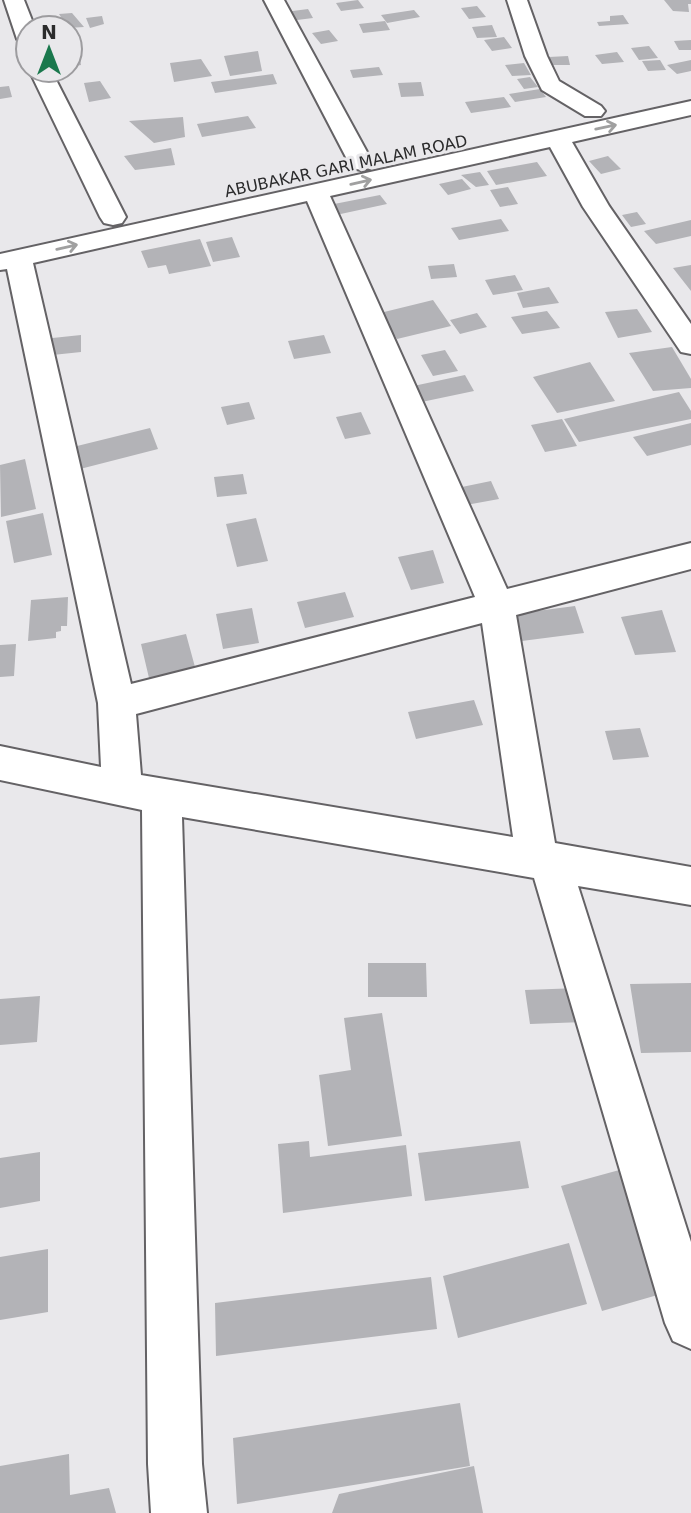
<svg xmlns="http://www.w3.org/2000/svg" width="691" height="1513" viewBox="0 0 691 1513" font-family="'DejaVu Sans',sans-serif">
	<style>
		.building { fill: #b3b3b7 }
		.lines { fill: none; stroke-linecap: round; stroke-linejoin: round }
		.minor-casing { stroke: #646265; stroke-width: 4 }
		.minor { fill: #fff; fill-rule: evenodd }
		.oneway { stroke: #a0a0a0 }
		.labels { text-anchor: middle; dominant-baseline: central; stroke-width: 6; stroke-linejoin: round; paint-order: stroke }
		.far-street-label { font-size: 16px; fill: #2b2b2c; stroke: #e9e8eb }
	</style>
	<rect width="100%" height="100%" fill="#e9e8eb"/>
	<path class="building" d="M358,0L364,8L341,11L336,3Z
		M664,0H691V4H688L689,12L673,11Z
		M477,6L486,17L469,19L461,8Z
		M308,9L313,18L289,21L285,12Z
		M414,10L420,17L387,23L381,15Z
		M72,13L84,27L68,28L59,14Z
		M623,15L629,24L599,26L597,22L610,21V16Z
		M102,16L104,24L90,28L86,18Z
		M385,21L390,30L363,33L359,24Z
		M492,25L497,37L477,38L472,27Z
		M329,30L338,41L321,44L312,33Z
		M504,37L512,48L492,51L484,40Z
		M691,40V50H679L674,41Z
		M649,46L658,58L639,60L631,48Z
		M258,51L262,71L230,76L224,56Z
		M617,52L624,62L602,64L595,55Z
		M79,53L81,65L70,67V55Z
		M568,56L570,65H552L549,57Z
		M201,59L212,76L174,82L170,63Z
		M660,60L666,70L648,71L642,61Z
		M691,60V71L677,74L667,65Z
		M524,63L531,75L512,76L505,65Z
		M379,67L383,75L353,78L350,70Z
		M273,74L277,84L215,93L211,82Z
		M530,77L538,87L524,89L517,79Z
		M100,81L111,98L89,102L84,83Z
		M421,82L424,96L401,97L398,83Z
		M9,86L12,97L0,99V87Z
		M540,89L546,97L515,102L509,94Z
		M504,97L511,107L471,113L465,102Z
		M248,116L256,128L202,137L197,124Z
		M183,117L185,137L154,143L129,121Z
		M171,148L175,165L135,170L124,156Z
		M608,156L621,169L601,174L589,161Z
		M537,162L547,176L496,185L487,171Z
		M480,172L489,185L476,187L461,175Z
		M462,179L471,189L448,195L439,184Z
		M508,187L518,204L500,207L490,190Z
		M380,195L387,204L336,215L329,205Z
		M637,212L646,224L631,227L622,215Z
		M501,219L509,231L459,240L451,228Z
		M691,220V236L656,244L644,231Z
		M232,237L240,257L213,262L206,242Z
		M200,239L211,266L169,274L166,265L148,268L141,251Z
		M454,264L457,277L431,279L428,266Z
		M691,265V291L673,268Z
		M515,275L523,290L493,295L485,280Z
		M549,287L559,303L523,308L517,293Z
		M433,300L451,326L397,339L380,313Z
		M637,309L652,332L618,338L605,312Z
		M547,311L560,328L522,334L511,317Z
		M477,313L487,327L460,334L450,320Z
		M81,335V352L43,356V339Z
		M324,335L331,353L294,359L288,341Z
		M672,347L691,379V388L653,391L629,353Z
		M445,350L458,371L433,376L421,355Z
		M590,362L615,401L557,413L533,377Z
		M465,375L474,391L412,404L404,388Z
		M679,392L691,411V419L579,442L564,419Z
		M249,402L255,419L227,425L221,407Z
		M361,412L371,434L345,439L336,417Z
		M562,419L577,446L545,452L531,425Z
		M691,423V445L647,456L633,437Z
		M150,428L158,449L80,469L73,447Z
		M25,459L36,509L1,517L0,465Z
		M243,474L247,494L217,497L214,477Z
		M491,481L499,499L466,505L457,488Z
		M43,513L52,555L14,563L6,521Z
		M256,518L268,561L237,567L226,524Z
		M433,550L444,583L411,590L398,557Z
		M345,592L354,617L305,628L297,602Z
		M68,597L67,626H61V631L56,632V638L28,641L31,600Z
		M575,606L584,633L514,642L506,615Z
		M252,608L259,643L223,649L216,614Z
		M662,610L676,652L635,655L621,617Z
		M186,634L195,667L149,678L141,644Z
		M16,644L14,676L0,677V645Z
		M474,700L483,725L416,739L408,712Z
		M640,728L649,757L613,760L605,731Z
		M368,963H426L427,997H368Z
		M691,983V1052L641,1053L630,984Z
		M579,988L584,1022L530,1024L525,990Z
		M40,996L37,1042L0,1045V999Z
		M382,1013L402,1136L328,1146L319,1075L351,1070L344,1018Z
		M309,1141L310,1157L406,1145L412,1196L283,1213L278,1144Z
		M520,1141L529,1188L425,1201L418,1153Z
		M40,1152V1201L0,1208V1158Z
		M623,1169L668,1292L602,1311L561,1186Z
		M569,1243L587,1304L458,1338L443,1276Z
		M48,1249V1312L0,1320V1257Z
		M431,1277L437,1329L216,1356L215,1303Z
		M460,1403L470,1466L237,1504L233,1438Z
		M69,1454L70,1495L109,1488L116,1513H0V1466Z
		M474,1466L483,1513H332L339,1494Z"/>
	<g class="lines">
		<g class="minor-casing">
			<path id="minor" d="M4,0H24L35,28H28V46L20,44L17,39Z
				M264,0H284L373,163L370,168L361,170L352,168L349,163Z
				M507,0H527L547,56L559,81L601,106L605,111L601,116H585L542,90L525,56Z
				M29,70H51L126,217L122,223L113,225L104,223L100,217Z
				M691,101V115L572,142L609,206L691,324V354L681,352L583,207L550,147L330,196L507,589L691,543V569L516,615L555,843L691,867V905L578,886L691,1242V1349L673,1341L665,1323L534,878L182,817L202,1464L207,1513H151L148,1464L142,810L0,780V746L101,767L98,703L7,269L0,270V254ZM307,201L475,597L131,684L33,263ZM482,623L513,837L141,775L136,714Z"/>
		</g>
		<use href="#minor" class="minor"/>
	</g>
	<defs><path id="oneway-shaft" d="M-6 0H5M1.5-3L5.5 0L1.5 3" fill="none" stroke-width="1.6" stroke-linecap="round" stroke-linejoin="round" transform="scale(1.75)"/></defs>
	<g class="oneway">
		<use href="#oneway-shaft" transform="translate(606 127) rotate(-12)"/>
		<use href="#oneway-shaft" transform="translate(361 182) rotate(-13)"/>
		<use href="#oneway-shaft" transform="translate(67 247) rotate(-13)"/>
	</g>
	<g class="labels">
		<g class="far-street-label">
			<text transform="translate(346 166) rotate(-12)">ABUBAKAR GARI MALAM ROAD</text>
		</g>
	</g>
	<g transform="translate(49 49)"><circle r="33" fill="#e9e8eb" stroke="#9d9c9f" stroke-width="2"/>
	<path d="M0-5L12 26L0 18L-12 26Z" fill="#1a784d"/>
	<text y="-10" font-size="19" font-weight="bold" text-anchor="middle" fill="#2b2b2c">N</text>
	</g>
</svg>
